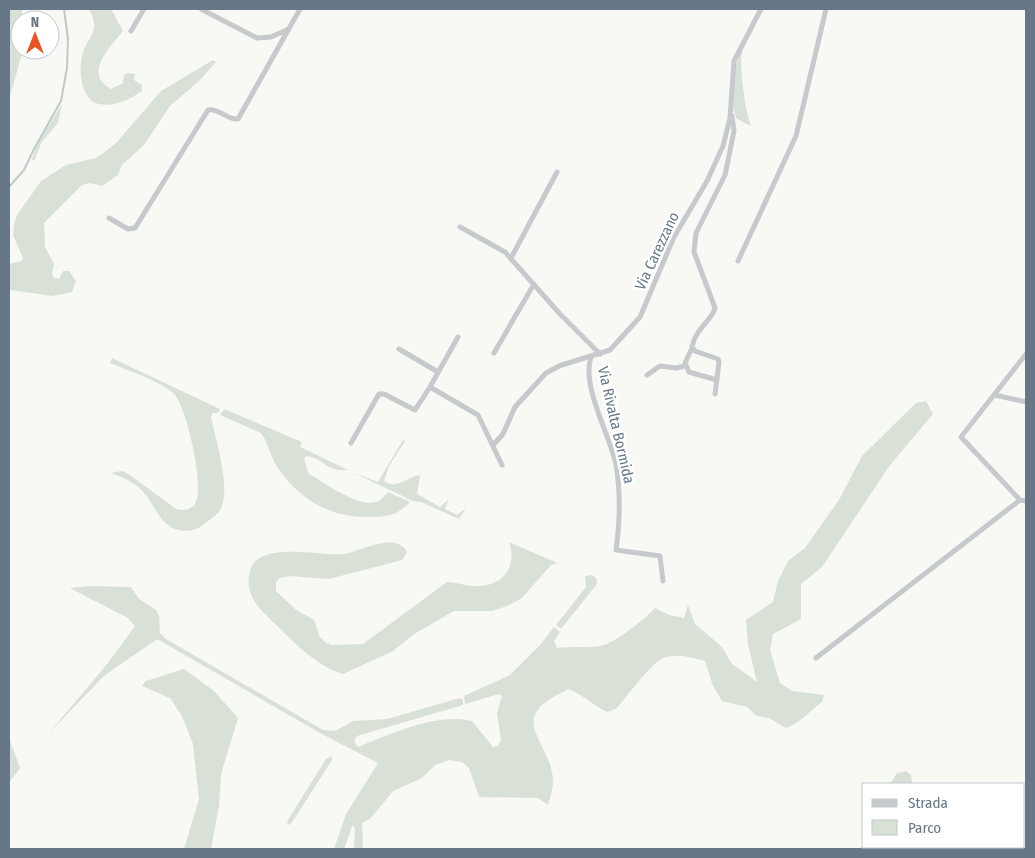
<svg xmlns="http://www.w3.org/2000/svg" width="1035" height="858" viewBox="0 0 1035 858" font-family="'Fira Sans Condensed',sans-serif">
	<style>
		.green { fill: #d9e0d6 }
		.lines { fill: none; stroke-linecap: round; stroke-linejoin: round }
		.stream { stroke: #bdc9cd; stroke-width: 2 }
		.street { stroke: #c6cacd; stroke-width: 5 }
		.labels { text-anchor: middle; dominant-baseline: central; stroke-width: 5; stroke-linejoin: round; paint-order: stroke }
		.street-label { font-size: 15px; fill: #667888; stroke: #fff }
	</style>
	<rect width="100%" height="100%" fill="#f8f8f5"/>
	<path class="green" d="M9,9H22L20,50H23L9,100Z
		M89,9H111L123,31C111,46 82,74 111,89L123,83L124,75L128,73L135,74L134,80L142,85V91C127,101 113,108 95,103C79,93 78,66 84,49C87,41 93,36 94,28C95,21 92,15 89,9Z
		M742,50C739,68 745,109 751,126L737,119C728,104 734,65 742,50Z
		M213,60L216,62L200,80L170,106L144,145L122,165L118,175L102,186L90,183L82,185L44,223L45,247L54,264L52,274L54,278L59,279L63,271H69L76,281L72,292L53,296L10,290L9,293V264L22,261L23,258L13,235L14,225L17,215L41,181L66,165L96,158L105,152L117,142L161,91Z
		M62,104L58,123L41,143L35,159L31,161L38,143Z
		M112,358L220,409L218,413H213L211,416C215,439 234,495 218,513C213,518 206,522 200,527C192,532 179,532 171,527C158,519 154,505 145,494C137,483 123,477 110,473L122,471L130,475L176,509C184,511 192,510 196,502C204,486 187,409 175,395C162,381 128,371 110,363Z
		M926,401L933,414L890,465L822,567L801,584V619L773,634L770,650L780,683L792,691L824,695L822,702C809,711 801,723 786,728L769,718L757,716L747,707L722,701L713,686L705,661C692,657 676,653 663,658C653,661 624,700 616,709L607,712C593,705 583,695 569,689C501,719 552,740 553,781C553,789 550,798 548,805L538,798L479,797L469,768L462,762L449,760L435,765L422,778L393,791L370,819L362,823L363,849H354L355,830L353,824L344,849H334L346,814L378,763L320,733L159,640H156L105,675L49,733L108,663L135,626L128,618L70,588L90,586L131,587L139,599L156,610L159,616L160,633L166,639L323,730L335,731L353,721L387,719L460,698L463,700V705L357,736L354,741L358,747C390,734 438,712 472,721L493,747L498,746L501,740L497,713L502,696L499,694L465,704L464,696L510,675L541,644L554,627L560,632L554,641L557,648C571,646 586,648 600,646C614,644 646,618 655,608L669,615L684,618L688,605L695,624L722,647L732,664L757,682L748,645L746,620L773,602L778,581L788,561L805,548L839,500L862,456L916,403Z
		M224,409L302,442L300,447L348,470C324,472 325,458 306,456L304,459L308,473C323,482 358,508 376,502C381,501 385,495 388,492L410,502C397,516 387,517 368,517C329,517 300,500 278,468C270,457 269,444 261,433L220,415Z
		M403,440L405,441L389,466L384,481C396,490 407,477 420,475L417,494L440,507L449,499L445,509L457,515L466,508L459,519L421,502L413,501L354,473L378,482Z
		M509,542L557,563L551,565L522,598L507,606L492,611H454L414,634L393,651L343,674C316,666 294,642 274,623C259,608 246,597 249,575C254,538 319,557 344,554C362,551 396,531 407,552L402,560L329,579L290,576L280,578L276,582V591L296,610L314,620L320,637L326,643L332,645L363,644L447,582C457,582 465,586 474,586C502,588 518,568 509,542Z
		M592,575L596,578L597,584L561,629L556,625L586,587L585,576Z
		M184,669L214,691L238,718L221,774L219,806L211,849H184L199,799L193,744L182,716L170,698L142,686L146,681Z
		M9,738L20,768L9,783Z
		M332,756V760L291,824L287,825L288,820L326,759Z
		M906,771L911,775L912,784H890L897,773Z
		M889,847H931L933,849H890Z"/>
	<g class="lines">
		<path class="stream" d="M9,187L24,170L34,149L61,101L67,68L68,39L64,9"/>
		<path class="street" d="M201,9L257,38L271,37L289,29
			M131,31L144,9
			M109,218L128,229L135,228L208,110C219,108 227,120 238,119L300,9
			M460,227L505,252L560,314L600,354
			M511,258L557,172
			M738,261L796,136L826,9
			M458,337L430,387L478,415L502,465
			M692,348L685,363L689,372L717,380
			M399,349L438,372
			M494,353L534,284
			M591,357C581,386 610,435 616,465C621,494 620,521 616,550L660,556L663,581
			M647,375L660,366L676,368L685,366
			M715,394L719,362L718,359L695,351L692,347C695,329 713,319 715,308L694,252L696,233L725,175L734,131L732,116
			M995,395L1026,402
			M351,443L379,394H384L415,410L430,387
			M494,444L503,434L515,407L546,373L559,366L610,350L640,317L674,237L707,181L723,146L730,118L734,61L761,9
			M1020,500L961,437L1026,354
			M816,658L1020,500L1026,501"/>
	</g>
	<g class="labels">
		<g class="street-label">
			<text transform="translate(657 251) rotate(-65)">Via Carezzano</text>
			<text transform="translate(616 425) rotate(77)">Via Rivalta Bormida</text>
		</g>
	</g>
	<rect width="1035" height="858" fill="none" stroke="#667888" stroke-width="20"/>
	<rect x="862" y="783" width="162" height="65" fill="#ffffff" stroke="#c2c9cf"/>
	<rect x="872" y="799" width="25" height="8" fill="#c6cacd" stroke="#c2c9cf"/>
	<text x="908" y="808" font-size="15" fill="#667888">Strada</text>
	<rect x="872" y="820" width="25" height="15" fill="#d9e0d6" stroke="#c2c9cf"/>
	<text x="908" y="833" font-size="15" fill="#667888">Parco</text>
	<g transform="translate(35 35)"><circle r="24" fill="#ffffff" stroke="#c2c9cf"/>
	<path d="M0-4L9 19L0 12L-9 19Z" fill="#ec5222"/>
	<text y="-8" font-size="14" font-weight="bold" text-anchor="middle" fill="#667888">N</text>
	</g>
</svg>
